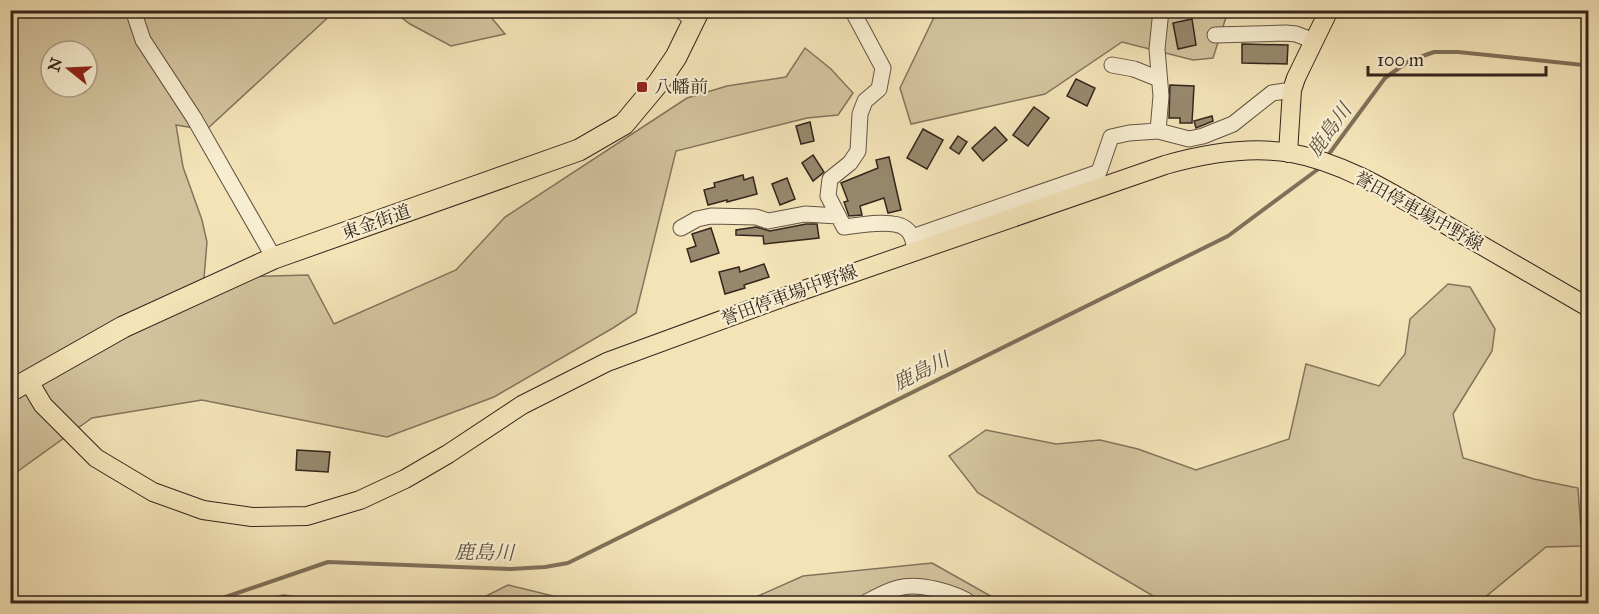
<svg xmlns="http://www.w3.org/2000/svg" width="1599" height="614" viewBox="0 0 1599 614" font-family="'IM FELL Great Primer','Noto Serif JP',serif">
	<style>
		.green { fill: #d3c39d; stroke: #84745d; stroke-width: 1.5; fill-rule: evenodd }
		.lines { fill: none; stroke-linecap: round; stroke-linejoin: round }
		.stream { stroke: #80705a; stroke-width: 4 }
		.building { fill: #97886d; stroke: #34251d; stroke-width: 1.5 }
		.minor-casing { stroke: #645444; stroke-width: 17 }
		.major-casing { stroke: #34251d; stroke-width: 20 }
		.highway-casing { stroke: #34251d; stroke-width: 23 }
		.minor { stroke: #f7edd0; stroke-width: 15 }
		.major { stroke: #f3e3b7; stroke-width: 18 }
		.highway { stroke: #f3e3b7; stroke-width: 21 }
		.poi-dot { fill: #8f2418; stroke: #f7edd0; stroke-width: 2 }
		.labels { text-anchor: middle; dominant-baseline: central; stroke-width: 4.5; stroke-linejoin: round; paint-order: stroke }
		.poi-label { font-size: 18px; fill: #34251d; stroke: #f7edd0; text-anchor: start }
		.street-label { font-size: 18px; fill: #34251d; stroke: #f7edd0 }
		.water-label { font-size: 20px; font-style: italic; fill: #605141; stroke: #f7edd0 }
	</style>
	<rect width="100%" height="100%" fill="#f3e3b7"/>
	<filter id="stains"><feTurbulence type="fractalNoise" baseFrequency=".00333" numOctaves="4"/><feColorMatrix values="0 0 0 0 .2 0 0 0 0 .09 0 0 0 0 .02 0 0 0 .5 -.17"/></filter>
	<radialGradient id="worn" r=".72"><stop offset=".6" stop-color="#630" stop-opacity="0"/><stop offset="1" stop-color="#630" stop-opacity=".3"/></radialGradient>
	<path class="green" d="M11,11H335L206,130L176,125L183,167L202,220L207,242L204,278L308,275L334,324L456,270L505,217L687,98L727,86L786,77L805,48L831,69L853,93L838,115L807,118L676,151L636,313L613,328L494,397L387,437L202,400L92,418L11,476ZM51,51H87V87H51Z
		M393,11H486L505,34L451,46L410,24Z
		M937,11H1228L1213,58L1193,60L1122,42L1045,94L911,124L900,88Z
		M1448,284L1470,287L1495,329L1492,351L1453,414L1463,458L1534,479L1578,488L1582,546L1546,547L1483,599L1481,603H1165L978,493L949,456L986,430L1056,444L1100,440L1138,449L1196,470L1289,439L1306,364L1379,386L1405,354L1410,319Z
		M932,563L1003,603L740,604L803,576Z
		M508,585L582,603H472Z
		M284,595L318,600L322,603H237Z"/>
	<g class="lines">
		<path class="stream" d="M1326,158L1385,78L1409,61L1434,52H1458L1583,65L1588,64
			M205,604L328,562L511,569L545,567L568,563L1228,236L1321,167"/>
	</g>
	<path class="building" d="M1192,19L1196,45L1178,49L1173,23Z
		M1242,44L1288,45L1287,64L1242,63Z
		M1076,79L1095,88L1087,106L1067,96Z
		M1170,85L1194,86L1192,123H1180V118H1169Z
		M1034,107L1049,118L1028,146L1013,135Z
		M1212,116L1213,121L1196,128L1194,121Z
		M810,122L814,141L801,144L796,126Z
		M995,127L1007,140L983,161L972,148Z
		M923,129L943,140L927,169L907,158Z
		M958,136L967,142L959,154L950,148Z
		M813,155L824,172L813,181L802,163Z
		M889,157L901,210L888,213L884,198L860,206L862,215L849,216L844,202L848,201L841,183L878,168L876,160Z
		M743,175L744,180L753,177L757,194L727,202V200L708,205L704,190L715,187L714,183Z
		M787,178L795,199L780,205L772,184Z
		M806,224H817L819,238L764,244L763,236L736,235V230L756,227L770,231Z
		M711,228L719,253L691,262L687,249L696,246L692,234Z
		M764,264L769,277L744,285L745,288L725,294L719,272L739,267L740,272Z
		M297,450L330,452L328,472L296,470Z"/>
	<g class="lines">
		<g class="minor-casing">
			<path id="minor" d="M133,10L143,40L194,118L274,258
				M679,10L694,20
				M852,10L883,68L879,89L865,101L860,114L858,151L850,163L830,179L828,196L844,227C859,225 893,219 905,228C911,232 913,239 914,245
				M1215,35L1286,33L1296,34L1314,41
				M1112,65L1134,69L1159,79
				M1158,131L1161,96L1157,49L1161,10
				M681,228L697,219L711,216L756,217L768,221L805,214L838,216
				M912,237L1099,172L1111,137L1129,133L1158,131L1189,139L1203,136L1233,124L1272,93L1292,90
				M863,604C874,598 886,591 898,588C918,582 955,592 972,604"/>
		</g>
		<g class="major-casing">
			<path id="major" d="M1288,153L1292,90L1296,78L1329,10
				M28,380L43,405L96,458L153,492L203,510L252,517L307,516L360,500L405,479L448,454L522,405L607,362L798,292L1165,165C1204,154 1250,146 1291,153C1346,163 1395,195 1443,223C1491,251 1540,279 1588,307"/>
		</g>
		<g class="highway-casing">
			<path id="highway" d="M10,391L123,327L274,258L579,150L624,124L659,82L676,57L699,10"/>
		</g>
		<use href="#minor" class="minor"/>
		<use href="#major" class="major"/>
		<use href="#highway" class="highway"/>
	</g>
	<rect class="poi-dot" x="636" y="81" width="12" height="12" rx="3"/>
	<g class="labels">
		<g class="poi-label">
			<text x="654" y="87">八幡前</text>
		</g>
		<g class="street-label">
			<text transform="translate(1419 211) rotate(29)">誉田停車場中野線</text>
			<text transform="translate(376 222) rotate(-19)">東金街道</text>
			<text transform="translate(789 295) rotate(-20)">誉田停車場中野線</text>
		</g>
		<g class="water-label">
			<text transform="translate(1329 130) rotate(-54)">鹿島川</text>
			<text transform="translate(921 371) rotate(-26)">鹿島川</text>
			<text transform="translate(484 552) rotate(1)">鹿島川</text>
		</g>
	</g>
	<rect width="1599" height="614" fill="none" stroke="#f3e3b7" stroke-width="36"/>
	<rect x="12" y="12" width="1575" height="590" fill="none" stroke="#34251d" stroke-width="3"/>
	<rect x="18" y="18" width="1563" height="578" fill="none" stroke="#34251d" stroke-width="1.5"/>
	<g transform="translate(69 69) rotate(288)"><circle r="28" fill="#f7edd0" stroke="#a99d88" stroke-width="1.5"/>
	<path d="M0-4.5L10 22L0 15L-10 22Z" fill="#8f2418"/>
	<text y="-9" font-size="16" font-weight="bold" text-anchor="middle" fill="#34251d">N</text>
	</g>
	<path d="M1368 66v9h178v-9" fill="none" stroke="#34251d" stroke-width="3"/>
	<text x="1377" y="66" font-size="18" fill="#34251d" stroke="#f7edd0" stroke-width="4.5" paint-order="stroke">100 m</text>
	<rect width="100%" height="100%" filter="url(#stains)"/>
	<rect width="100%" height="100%" fill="url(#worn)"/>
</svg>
